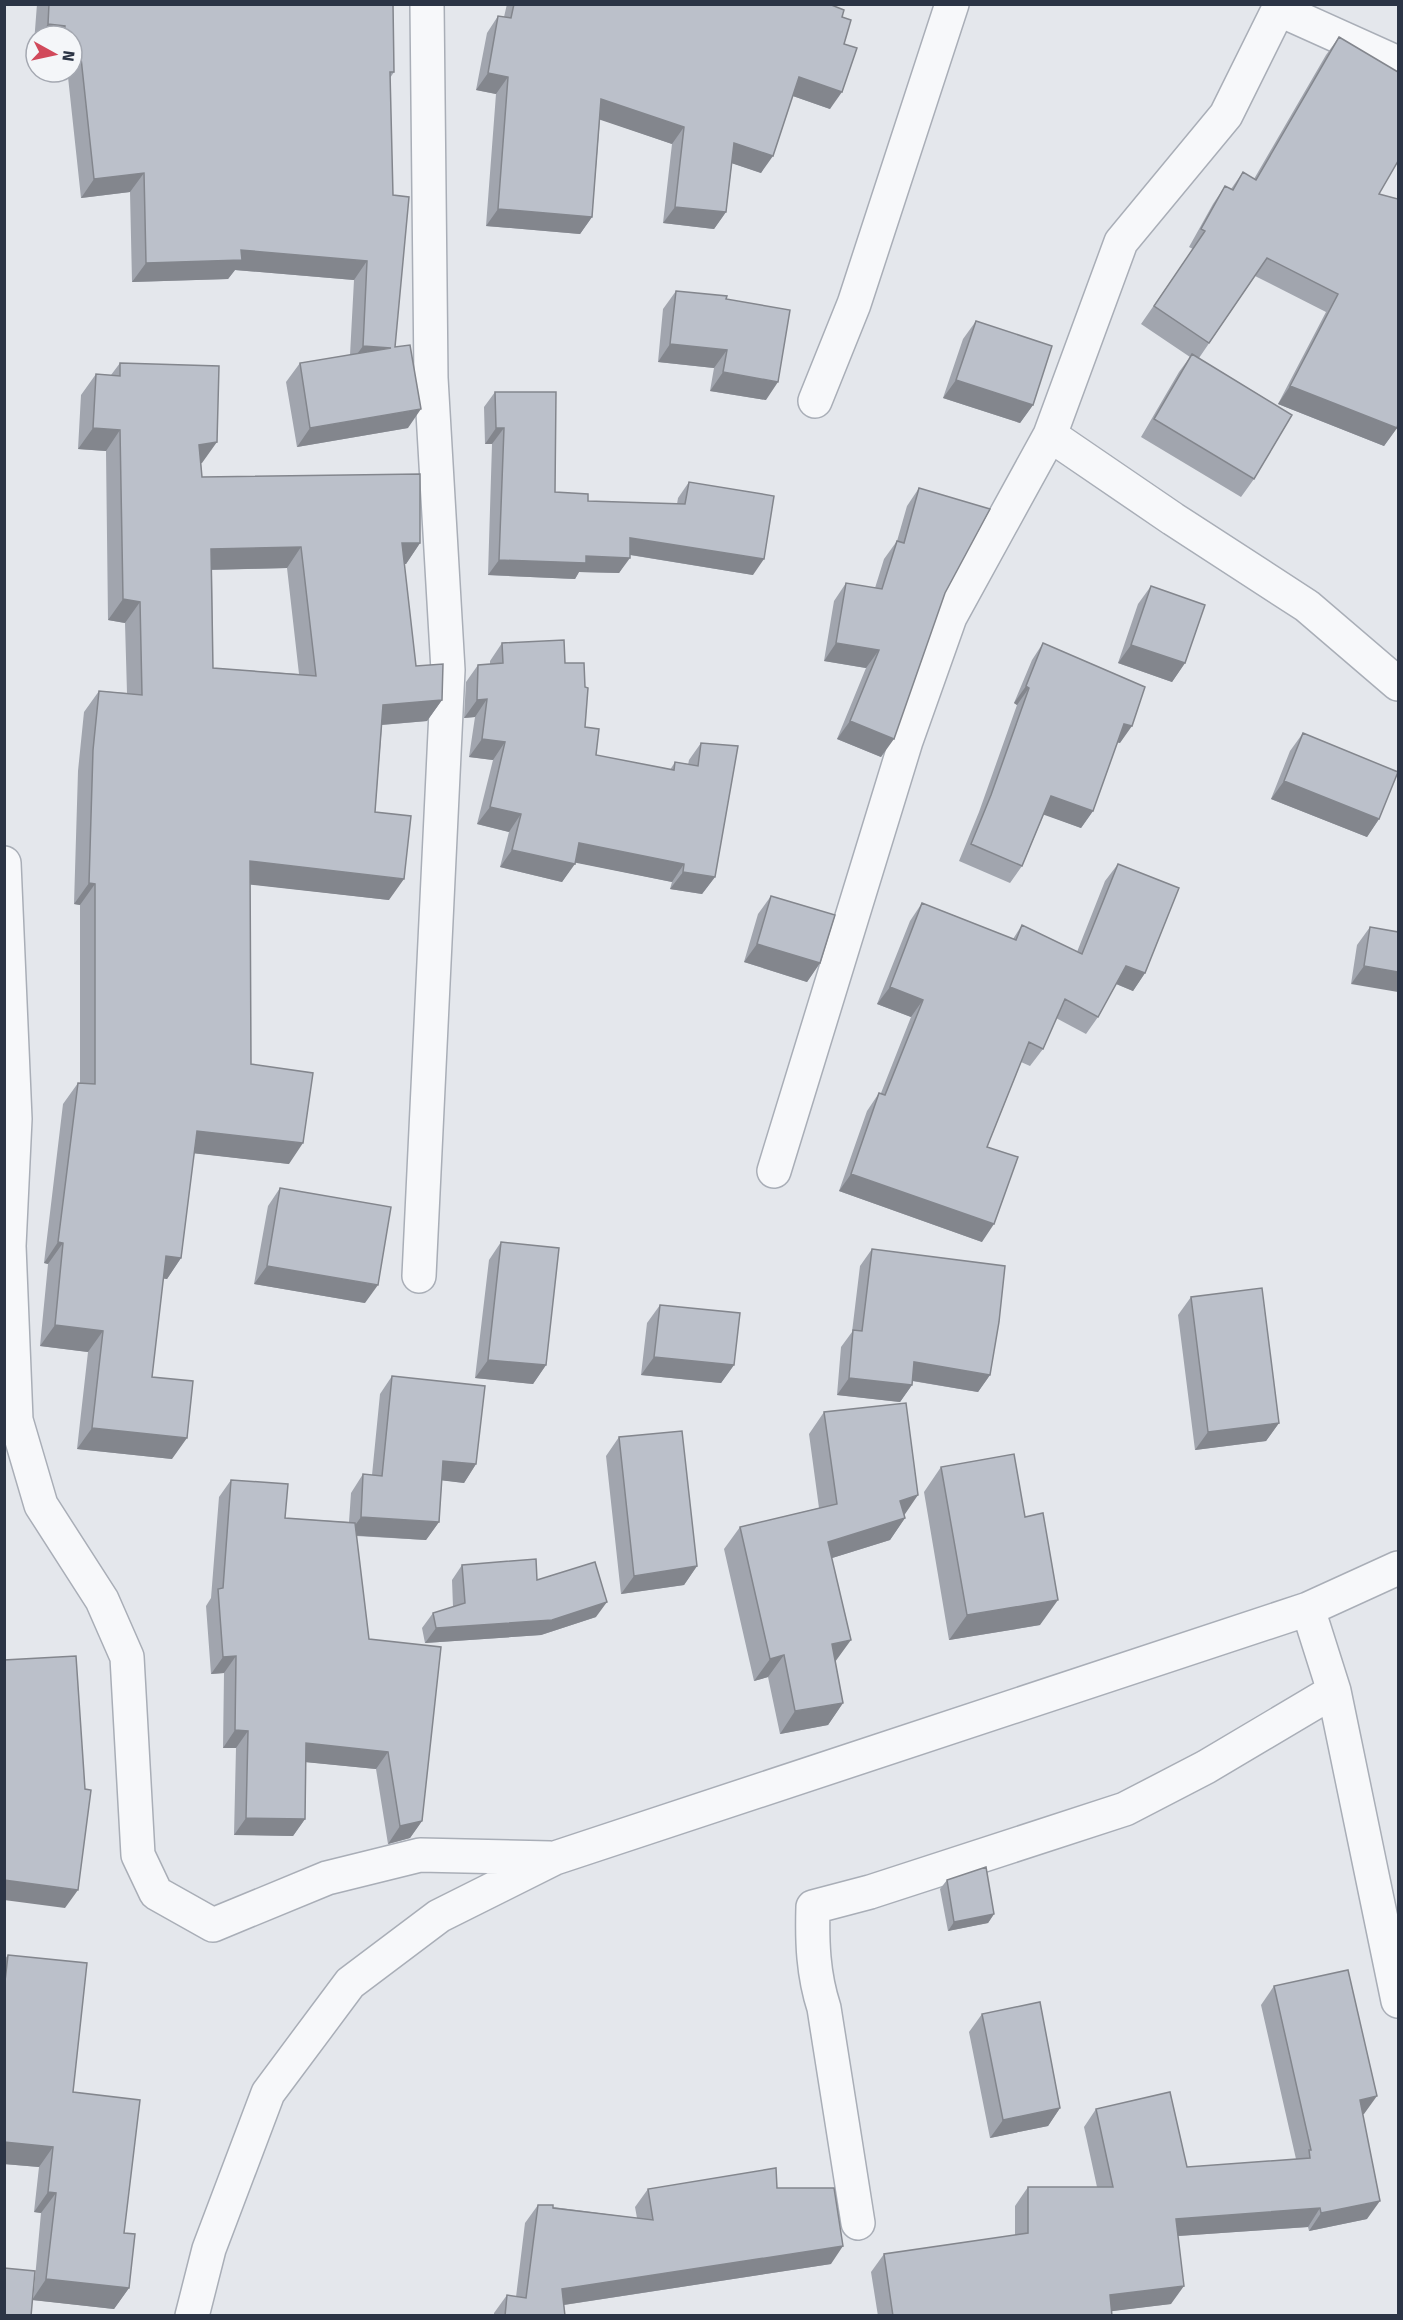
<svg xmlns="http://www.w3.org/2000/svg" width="1403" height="2320" viewBox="0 0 1403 2320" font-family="'Fira Sans',sans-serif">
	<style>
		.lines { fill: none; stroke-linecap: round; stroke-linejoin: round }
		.minor-casing { stroke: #a9aeb7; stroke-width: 36 }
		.minor { stroke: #f7f8fa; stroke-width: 33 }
		.wall { fill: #a1a5ae; fill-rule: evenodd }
		.shaded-wall { fill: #83868d }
		.building { fill: #bbc0ca; stroke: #83868d; stroke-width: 1.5; fill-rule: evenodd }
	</style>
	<rect width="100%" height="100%" fill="#e4e7ec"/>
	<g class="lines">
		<g class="minor-casing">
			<path id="minor" d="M1278,9L1398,63
				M815,401L854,304L952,4
				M1050,435L1173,519L1307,606L1398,684
				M4,863L15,1119L9,1246L16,1420L41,1505L102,1600L127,1657L138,1855L156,1893L213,1925L327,1878L420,1855L550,1858
				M774,1171L906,741L950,617L1050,435L1121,242L1226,115L1281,4
				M419,1276L448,670L431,378L427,4
				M1308,1609L1334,1691L1398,2001
				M858,2223L824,2008C813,1974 812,1942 813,1907L870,1892L1125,1809L1206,1767L1334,1691
				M192,2316L209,2249L268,2093L350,1983L439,1916L555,1858L1308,1609L1398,1568"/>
		</g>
		<use href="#minor" class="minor"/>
	</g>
	<path class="wall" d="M37,4H393L394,72L390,78L395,347L408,428L297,447L286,382L300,363L350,355L354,280L235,270L228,279L132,282L130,192L81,198L68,77L50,76V72H72V36H36V43H34Z
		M507,4H829L842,17L844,44L830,109L793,96L761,173L732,163L726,212L714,229L663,223L672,144L600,119L592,217L580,234L486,226L496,94L476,90L487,33L498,16L504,17Z
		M1339,37L1379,194L1397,428L1384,446L1278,404L1326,312L1255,276L1199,358L1254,479L1241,497L1141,437L1179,372L1190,357L1141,324L1193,249L1189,247L1213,204L1225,186L1231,189L1243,172L1254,179L1326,55Z
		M676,291L726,299L766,400L710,391L714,368L658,362L663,309Z
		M976,321L1033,405L1020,423L943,398L963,339Z
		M120,363L202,463H201L202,477L420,543L406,564H404L416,666L442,700L427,721L382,725L375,812L389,900L250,884L251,1064L289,1164L194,1153L181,1258L167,1279L163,1278L152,1377L172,1459L77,1449L88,1352L40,1346L48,1264L44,1263L63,1104L78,1083H80V905L74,904L78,771L84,712L99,691L127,693L125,623L108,620L106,451L78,449L81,395L96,374L111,375ZM287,568L299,674L213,668L212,570Z
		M495,392L555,492L588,501L677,504L678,498L689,482L753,575L630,555L619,573L579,572L575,579L488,575L492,444H485L484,407Z
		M919,488L945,593L881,757L837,739L866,668L824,661L834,601L846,583L875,588L884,559L897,541L907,506Z
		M1151,586L1185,663L1172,682L1118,663L1138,604Z
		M502,643L565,663L585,727L596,755L670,770L675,762L688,765L689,760L701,743L715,877L702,894L670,889L672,882L575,862L562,882L500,867L509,832L477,824L493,760L469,757L475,717L464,718L466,682L478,665L490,664V661Z
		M1043,643L1120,743L1117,742L1093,811L1081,828L1044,814L1022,866L1010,883L959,861L979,812L1017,705L1014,703L1032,660Z
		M1303,733L1379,819L1367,837L1271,799L1290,751Z
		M1118,864L1145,973L1133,991L1116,984L1098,1017L1086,1034L1056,1018L1043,1049L1030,1066L1021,1062L987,1147L982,1242L839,1191L867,1111L879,1093H881L911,1017L877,1004L910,921L922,903L1013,939L1022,925L1077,952L1105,881Z
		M771,896L820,963L807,982L744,962L758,914Z
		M1370,927L1398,932L1351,984L1357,945Z
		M280,1188L365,1303L254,1284L268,1206Z
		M501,1242L546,1365L533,1384L475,1378L489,1260Z
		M872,1249L990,1375L978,1392L912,1381V1385L900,1402L837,1395L841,1347L852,1332L860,1266Z
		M1191,1297L1279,1423L1266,1441L1195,1450L1178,1315Z
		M660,1305L734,1365L721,1383L641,1375L647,1323Z
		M392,1376L476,1464L464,1483L442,1480L439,1522L426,1540L356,1536L369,1639L422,1821L410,1838L388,1844L376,1769L306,1762L305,1819L293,1836L234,1835L236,1748H223L224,1673L211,1674L206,1606L211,1598L219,1497L231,1480L285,1518L349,1522L351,1493L363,1474L372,1475L380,1394Z
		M824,1412L904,1515L905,1518L890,1540L832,1558L835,1662L843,1703L828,1725L780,1734L768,1677L754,1681L724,1549L740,1527L819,1508L809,1434Z
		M619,1437L697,1566L684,1585L621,1594L606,1456Z
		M941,1467L1040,1625L949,1640L924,1492Z
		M462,1565L537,1580L596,1617L541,1635L425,1643L422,1628L433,1613L453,1607L452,1580Z
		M947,1880L994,1914L988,1923L948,1931L940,1889Z
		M8,1955L73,2092L124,2233L129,2288L114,2309L33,2300L41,2213L34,2212L39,2167L4,2164V1960Z
		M1274,1986L1364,2114H1363L1367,2219L1309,2231L1308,2227L1178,2236L1171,2304L1111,2311L1112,2316H878L871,2272L884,2254L1015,2235V2206L1028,2187H1097L1084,2127L1096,2109L1187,2167L1296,2159L1261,2005Z
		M982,2014L1060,2108L1048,2126L990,2138L969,2032Z
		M777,2188L831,2264L564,2305L565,2316H494V2313L507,2295L516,2297L525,2223L538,2205L637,2218L635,2207L648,2189Z"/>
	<path class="shaded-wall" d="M48,24L65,26L58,36H39Z
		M72,57L81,58L72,71Z
		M52,72H71L68,77L50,76Z
		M488,73L508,77L496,94L476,90Z
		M799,77L842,92L830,109L787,94Z
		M601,99L684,127L672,144L589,116Z
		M734,143L773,156L761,173L722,160Z
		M144,173L130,192L81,198L94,179Z
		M675,207L726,212L714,229L663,223Z
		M498,209L592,217L580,234L486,226Z
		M241,250L367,261L354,280L235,270L228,279L132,282L146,263Z
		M670,344L727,350L714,368L658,362Z
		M363,346L391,348L349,365Z
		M723,372L778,382L766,400L710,391Z
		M956,380L1033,405L1020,423L943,398Z
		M1290,386L1397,428L1384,446L1278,404Z
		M421,409L408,428L297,447L310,428Z
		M93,428L120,430L106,451L78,449Z
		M496,428H504L492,444H485Z
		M217,442L202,463L185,466L199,445Z
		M630,538L764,559L753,575L619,553Z
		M402,543H420L406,564H387Z
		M301,547L287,568L196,570L211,549Z
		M586,556L630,558L619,573L579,572L575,579L488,575L499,560Z
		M123,599L140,602L125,623L108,620Z
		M836,643L879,650L866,668L824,661Z
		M1131,645L1185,663L1172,682L1118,663Z
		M1026,686L1029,688L1017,705L1014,703Z
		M487,699L475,717L464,718L477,700Z
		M442,700L427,721L368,726L383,705Z
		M850,721L894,739L881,757L837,739Z
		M1124,724L1132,726L1120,743L1112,741Z
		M482,739L505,742L493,760L469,757Z
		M1284,781L1379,819L1367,837L1271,799Z
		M1051,796L1093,811L1081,828L1039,813Z
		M490,807L521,814L509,832L477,824Z
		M579,843L684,864L672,882L567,861Z
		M512,850L575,864L562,882L500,867Z
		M250,861L404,879L389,900L235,883Z
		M683,872L715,877L702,894L670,889Z
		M89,883L95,884L80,905L74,904Z
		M757,944L820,963L807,982L744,962Z
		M1126,966L1145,973L1133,991L1114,983Z
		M1364,966L1398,972V992L1351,984Z
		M890,987L923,1000L911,1017L877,1004Z
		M197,1131L303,1143L289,1164L182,1152Z
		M851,1174L994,1224L982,1242L839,1191Z
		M58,1242L63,1243L48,1264L44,1263Z
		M166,1256L181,1258L167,1279L151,1277Z
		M267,1266L378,1285L365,1303L254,1284Z
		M55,1325L103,1331L88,1352L40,1346Z
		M654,1357L734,1365L721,1383L641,1375Z
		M488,1360L546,1365L533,1384L475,1378Z
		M914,1362L990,1375L978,1392L902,1379Z
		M849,1378L912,1385L900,1402L837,1395Z
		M1279,1423L1266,1441L1195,1450L1208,1432Z
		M92,1428L187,1438L172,1459L77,1449Z
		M443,1461L476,1464L464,1483L430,1479Z
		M918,1495L903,1517L900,1501Z
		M361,1517L439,1522L426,1540L348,1535Z
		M905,1518L890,1540L813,1564L828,1542Z
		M697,1566L684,1585L621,1594L634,1576Z
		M1058,1600L1040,1625L949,1640L967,1615Z
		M607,1602L596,1617L541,1635L425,1643L436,1628Z
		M851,1640L835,1662L832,1644Z
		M784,1655L768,1677L754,1681L770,1659Z
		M236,1656L224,1673L211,1674L223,1657Z
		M843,1703L828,1725L780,1734L795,1711Z
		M235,1730L248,1731L236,1748H223Z
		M306,1743L388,1752L376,1769L294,1761Z
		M246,1818L305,1819L293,1836L234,1835Z
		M422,1821L410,1838L388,1844L400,1826Z
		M4,1880L78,1890L65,1908L4,1900Z
		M994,1914L988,1923L948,1931L954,1922Z
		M1377,2096L1364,2114L1348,2118L1360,2100Z
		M1060,2108L1048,2126L990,2138L1003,2120Z
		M4,2142L53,2147L39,2167L4,2164Z
		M48,2192L56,2193L41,2213L34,2212Z
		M1380,2201L1367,2219L1309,2231L1321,2213Z
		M1320,2208L1308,2227L1163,2237L1176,2219Z
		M843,2246L831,2264L550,2307L562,2289Z
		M46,2279L129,2288L114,2309L32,2300Z
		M1184,2286L1171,2304L1097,2313L1110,2295Z"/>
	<path class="building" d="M49,4H393L394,72H390L393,195L409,197L395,347L410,345L421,409L310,428L300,363L391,348L363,346L367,261L241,250L242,260L146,263L144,173L94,179L81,58L72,57V36H64L65,26L48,24Z
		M514,4H829L844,10L842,17L851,20L844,44L857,48L842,92L799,77L773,156L734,143L726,212L675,207L684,127L601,99L592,217L498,209L508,77L488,73L498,16L511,18Z
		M1339,37L1398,72V161L1379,194L1398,199V424L1397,428L1290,386L1338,294L1267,258L1209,343L1154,306L1205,231L1201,229L1225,186L1233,190L1243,172L1256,180Z
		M676,291L727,296L726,299L790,310L778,382L723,372L727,350L670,344Z
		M976,321L1052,346L1033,405L956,380Z
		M1192,354L1292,415L1254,479L1154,419Z
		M120,363L219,366L217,442L199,445L202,477L420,474V543H402L416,666L443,664L442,700L383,705L375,812L411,816L404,879L250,861L251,1064L313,1073L303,1143L197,1131L181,1258L166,1256L152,1377L193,1381L187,1438L92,1428L103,1331L55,1325L63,1243L58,1242L78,1083L95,1084V884L89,883L93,750L99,691L142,695L140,602L123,599L120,430L93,428L96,374L120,376ZM301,547L316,676L213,668L211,549Z
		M495,392H556L555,492L588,494V501L685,504L689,482L774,496L764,559L630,538V558L586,556V563L499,560L504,428H496Z
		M919,488L990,509L945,593L894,739L850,721L879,650L836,643L846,583L882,589L897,541L904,543Z
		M1151,586L1205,605L1185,663L1131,645Z
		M564,640L565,663H584L585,687L588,688L585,727L599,729L596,755L674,770L675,762L698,766L701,743L738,746L715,877L683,872L684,864L579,843L575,864L512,850L521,814L490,807L505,742L482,739L487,699L477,700L478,665L503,663L502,643Z
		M1043,643L1145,687L1132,726L1124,724L1093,811L1051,796L1022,866L971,844L991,795L1029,688L1026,686Z
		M1303,733L1398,772L1379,819L1284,781Z
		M1118,864L1179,888L1145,973L1126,966L1098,1017L1065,999L1043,1049L1029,1042L987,1147L1018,1157L994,1224L851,1174L879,1093L885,1095L923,1000L890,987L922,903L1016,940L1022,925L1082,954Z
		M771,896L835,915L820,963L757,944Z
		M1370,927L1398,932V972L1364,966Z
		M280,1188L391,1207L378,1285L267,1266Z
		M501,1242L559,1248L546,1365L488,1360Z
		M872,1249L1005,1266L999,1322L990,1375L914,1362L912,1385L849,1378L853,1330L862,1331Z
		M1262,1288L1279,1423L1208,1432L1191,1297Z
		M660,1305L740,1313L734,1365L654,1357Z
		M392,1376L485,1386L476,1464L443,1461L439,1522L361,1517L363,1474L382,1476Z
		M906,1403L918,1495L900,1501L905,1518L828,1542L851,1640L832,1644L843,1703L795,1711L784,1655L770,1659L740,1527L837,1504L824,1412Z
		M682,1431L697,1566L634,1576L619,1437Z
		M1014,1454L1025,1517L1043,1513L1058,1600L967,1615L941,1467Z
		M231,1480L288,1484L285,1518L355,1523L369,1639L441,1647L422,1821L400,1826L388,1752L306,1743L305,1819L246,1818L248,1731L235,1730L236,1656L223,1657L218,1589L223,1588Z
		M536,1559L537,1580L595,1562L607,1602L552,1620L436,1628L433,1613L465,1603L462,1565Z
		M76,1656L85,1789L91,1790L78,1890L4,1880V1660Z
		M986,1867L994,1914L954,1922L947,1880Z
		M8,1955L87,1963L73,2092L140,2100L124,2233L135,2234L129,2288L46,2279L56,2193L48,2192L53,2147L4,2142V1990Z
		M1348,1970L1377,2096L1360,2100L1380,2201L1321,2213L1320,2208L1176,2219L1184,2286L1110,2295L1112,2316H893L884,2254L1028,2233V2187H1113L1096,2109L1170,2092L1187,2167L1310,2158L1309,2150H1311L1274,1986Z
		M1040,2002L1060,2108L1003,2120L982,2014Z
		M776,2168L777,2188H834L843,2246L562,2289L565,2316H505L507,2295L526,2298L538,2205H553V2208L653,2220L648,2189Z
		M4,2268L35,2271L31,2316H4Z"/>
	<rect width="1403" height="2320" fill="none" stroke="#2b3445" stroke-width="12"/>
	<g transform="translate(54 54) rotate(98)"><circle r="28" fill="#f4f6f9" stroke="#a4a8b1" stroke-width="1.5"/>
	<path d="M0-4.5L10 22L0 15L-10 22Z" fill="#d1495b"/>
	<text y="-9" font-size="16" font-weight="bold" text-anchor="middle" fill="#2b3445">N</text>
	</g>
</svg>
